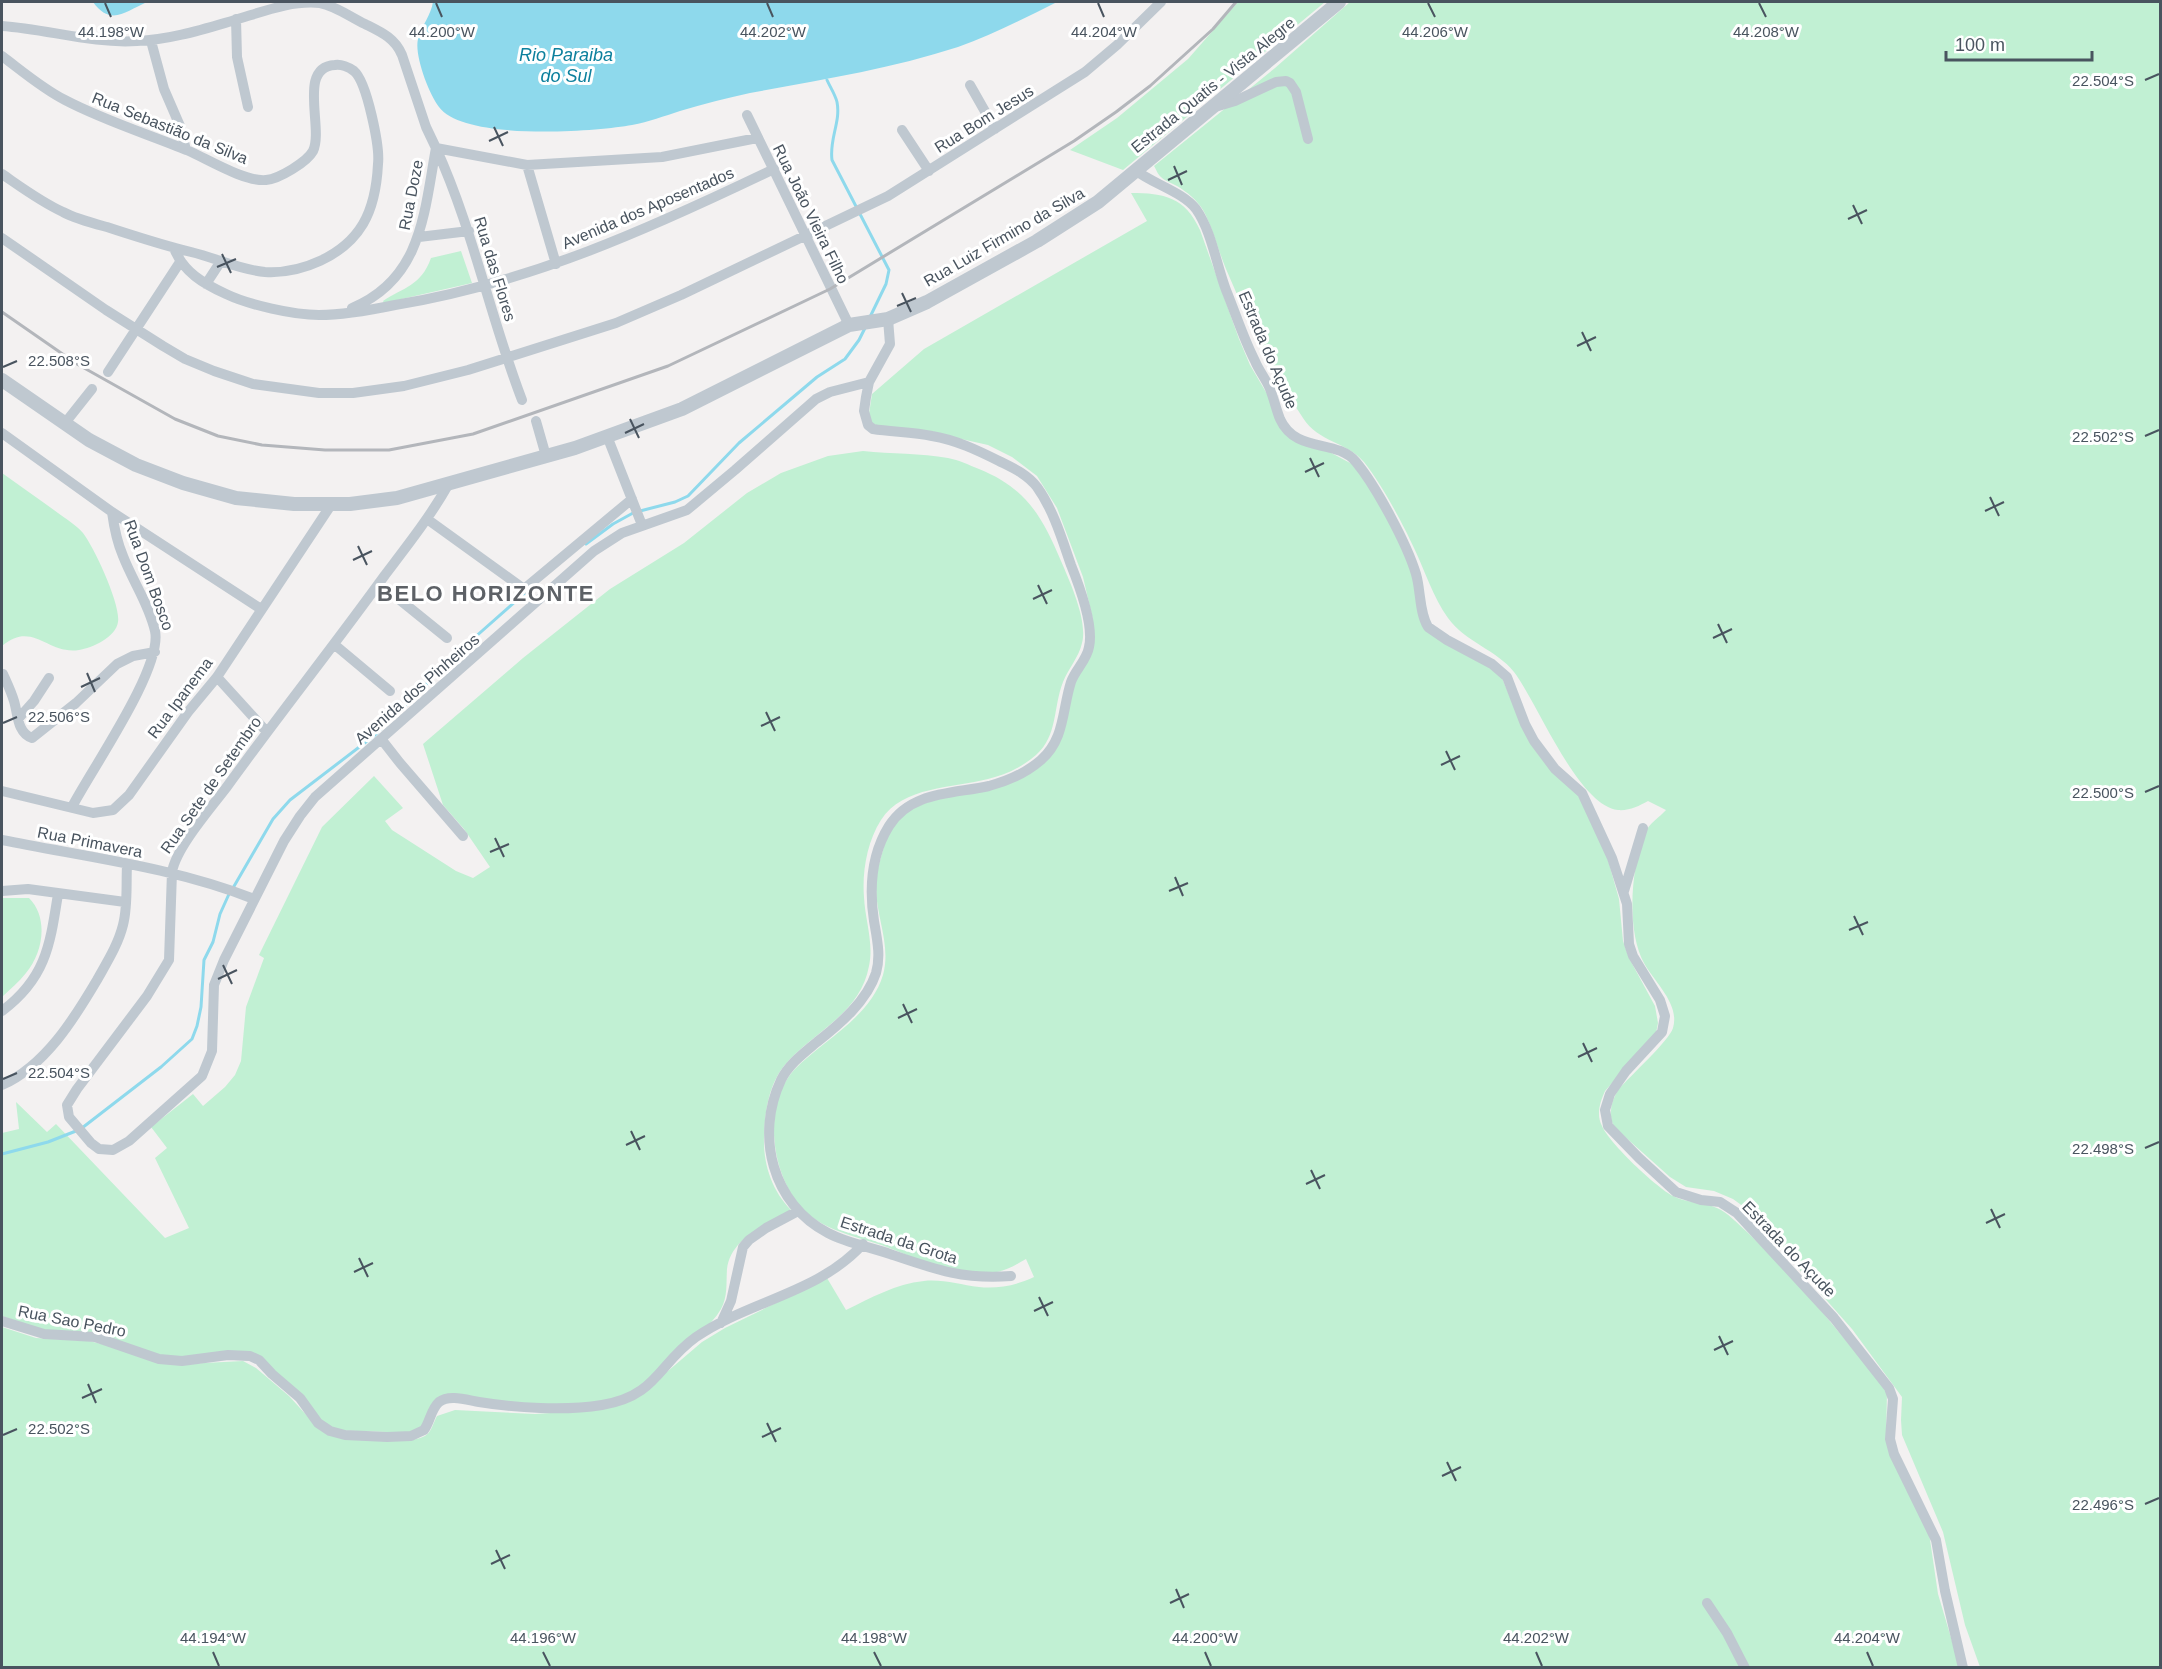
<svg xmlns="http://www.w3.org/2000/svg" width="2162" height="1669" viewBox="0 0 2162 1669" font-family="Arial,sans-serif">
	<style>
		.green { fill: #c1f0d3 }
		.water { fill: #8ed9ec }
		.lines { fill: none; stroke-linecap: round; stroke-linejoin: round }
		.stream { stroke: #8ed9ec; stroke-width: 3 }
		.minor { stroke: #bfc8d0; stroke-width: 10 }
		.tertiary { stroke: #bfc8d0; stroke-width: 14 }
		.rail { stroke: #b3b6bb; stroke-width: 3 }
		.ticks { fill: none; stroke: #49545f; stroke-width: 2 }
		.labels { text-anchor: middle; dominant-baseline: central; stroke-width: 6; stroke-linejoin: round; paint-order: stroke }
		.street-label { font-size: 16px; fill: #49545f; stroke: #fff }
		.water-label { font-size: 18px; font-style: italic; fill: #0d809d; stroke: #fff }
		.district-label { font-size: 22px; font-weight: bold; letter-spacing: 1.5px; fill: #5d6166; stroke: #fff }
		.ticks-label { font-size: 15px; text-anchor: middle; fill: #49545f; stroke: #fff; stroke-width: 6; stroke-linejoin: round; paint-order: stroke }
	</style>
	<rect width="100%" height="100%" fill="#f3f1f1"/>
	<path class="green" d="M1238,2H1325L1123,170L1070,150L1117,118L1188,59Z
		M1350,2H2160V1667H1980L1965,1625L1943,1532L1902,1435L1901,1420L1902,1397L1852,1329L1744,1207L1733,1199L1714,1191L1686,1187L1670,1177L1614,1127C1608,1114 1611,1102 1618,1090C1629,1077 1669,1041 1673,1028C1680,1004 1655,983 1644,963C1626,931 1631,866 1645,833C1649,823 1660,817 1666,810L1648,801C1639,806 1629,811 1618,810C1578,806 1537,702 1514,672C1497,650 1465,642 1448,618C1433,597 1425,571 1414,548C1403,524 1381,483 1364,462C1347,442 1318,442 1303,418C1272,371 1248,321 1226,269C1218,250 1213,228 1203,210C1197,200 1187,192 1177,186C1172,183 1165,181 1161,177C1158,175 1156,169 1154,166L1275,68Z
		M1131,193C1164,193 1185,197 1200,230L1239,339L1250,365L1270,399L1279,425L1352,464C1371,487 1400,537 1411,566C1417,583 1418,604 1421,622L1489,666L1502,678L1525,733L1577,793L1606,853L1619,899L1623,941L1629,958L1655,1006L1658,1023L1656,1033L1605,1091C1600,1102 1596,1115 1602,1126C1609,1143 1657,1188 1673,1196C1686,1203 1703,1202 1717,1208C1728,1213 1737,1223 1746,1231C1797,1279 1843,1336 1887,1392L1886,1439L1929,1533L1938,1594L1960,1668H2V1327L36,1338L89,1341L185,1364L243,1361L256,1368L289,1396L320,1430L412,1440C432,1436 429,1432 437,1416L455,1410L535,1414L597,1410L668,1371L702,1342L725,1328L827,1278L846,1310C871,1298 895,1284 924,1281C943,1279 960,1285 979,1287C998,1289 1017,1285 1034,1277L1026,1259C1017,1264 1008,1270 997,1272C960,1279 918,1259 884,1246C858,1237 831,1232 809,1215C772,1184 760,1107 794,1070C823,1040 870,1018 883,975C891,946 877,919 876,890C875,876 879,864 883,850C886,840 891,826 899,819C923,796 958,797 988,788C1008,783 1027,770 1045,761L1069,705L1093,620L1083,577L1057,508L1037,476L1012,457L988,445L930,432L880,427L872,423L869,414L872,394L924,349L1147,221Z
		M461,251L472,283L384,303L383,301C404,287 421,286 431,258Z
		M863,451C891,454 921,453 948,458C959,460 969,465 979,469C1026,488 1042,516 1061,561C1070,582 1088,621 1082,643C1079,657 1068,669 1063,682C1053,707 1058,736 1036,755C1022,767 1006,775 988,779C953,788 903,786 881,820C867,842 862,872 864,897C865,920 874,943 869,966C860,1015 812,1032 784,1066C768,1086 765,1113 764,1137C763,1164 772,1191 791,1210C767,1225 731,1237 727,1269C726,1283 728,1296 721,1309C711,1327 690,1339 675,1352C661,1364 650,1381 635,1390C599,1415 495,1401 451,1396L415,1433L330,1430L262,1361L175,1358L43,1330L2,1316V1133L19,1129L16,1102L47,1132L56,1124L165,1238L189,1228L155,1158L167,1148L151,1127L193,1094L203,1106L225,1087L235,1075L241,1061L246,1007L264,958L259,955L322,827L374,776L403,808L385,821L392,830L456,871L473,878L490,867L464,829L443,805L423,744L523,658L610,589L684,543L747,493L781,473L828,456Z
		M2,473C20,486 39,499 58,513C66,519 76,525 83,533C94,547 121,605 118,622C116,637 92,648 79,650C47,655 33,620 2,646Z
		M2,898H29C49,918 43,953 26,973C19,982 10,989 2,997Z"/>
	<path class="water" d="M93,2H147C126,11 111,27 93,2Z
		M433,2H1057C1025,18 992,35 958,47C890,69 820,80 750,93C727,98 703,104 680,111C664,116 649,122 632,125C593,132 464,141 439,107C429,94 414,55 418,39C422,25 431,15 433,2Z"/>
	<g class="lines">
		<path class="stream" d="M827,80C830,87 835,94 837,102C841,122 829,139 832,160L889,270L886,284L870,317
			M640,511L675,502L688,496L739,443L817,377L845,359L859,340L866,326
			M586,544L613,524L633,513
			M233,888L273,819L290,800L375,735L465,646L525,593
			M82,1128L161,1067L192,1039L197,1026L201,1007L204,960L213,942L220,914L229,894
			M2,1154L48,1142L76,1131"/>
		<path class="minor" d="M236,19L237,57L248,107
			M2,26C47,29 92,44 137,41C170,40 204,29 235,20C262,12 291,0 320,3C336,6 350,17 365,24C381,32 395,38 402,55L426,127L436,148L527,165L662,157L757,138
			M151,41L164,89L180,126L186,150
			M2,56C22,71 43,89 65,100C105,121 148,134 189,151C209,160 245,182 266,180C279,179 307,162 313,151C324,128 297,67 335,65C341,64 349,67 354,71C367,82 380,147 378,164C377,184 373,207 363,224C344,256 301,274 265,272C240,270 216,258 191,252C162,245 135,236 107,227C92,223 76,219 63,212C41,202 21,187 2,174
			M970,85L995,129
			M1215,107L1235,101L1276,82L1286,81L1290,83L1296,92L1308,139
			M747,115L849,325
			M902,130L929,171
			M436,148C473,229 490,317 522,400
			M527,165L556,264
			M1135,170C1153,184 1183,192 1196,209C1212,232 1216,264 1226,290C1235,312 1244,340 1255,361C1259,371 1266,379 1270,389C1274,399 1276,409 1280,419C1296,454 1336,438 1356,462C1376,486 1407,544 1416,574C1421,591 1419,612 1428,627L1447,640L1492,664L1507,677L1525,724L1534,741L1555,769L1582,793L1612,858L1627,904L1629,944L1633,956L1660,1000L1665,1016L1662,1032L1626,1071L1610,1094L1605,1110L1608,1126L1639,1158L1676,1192L1701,1200L1720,1202L1737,1213L1834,1318L1889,1388L1893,1399L1890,1439L1894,1454L1936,1540L1945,1591L1963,1668
			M419,237L469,231
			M2,238L106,310L163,346L185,359L214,371L253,384L319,393H353L404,386L468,370L616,323L681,295L888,196L1085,72L1117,45L1161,2
			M174,248C183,272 204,284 226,294C249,305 294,315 319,315C344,315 371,310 395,305C530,283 651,228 774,169
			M206,284L221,261
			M352,308C422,279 424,213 436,148
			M888,319L890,344L869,382L866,397L864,411L868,425L873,429C892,432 913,432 932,436C956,440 977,450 999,461C1013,468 1027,474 1037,487C1053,509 1062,539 1071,565C1079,585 1094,626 1089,647C1087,660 1075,670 1071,682C1062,710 1065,739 1041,760C1026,773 1008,781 989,786C953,794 911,791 889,826C871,855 869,888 874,921C877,939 881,956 876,973C867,1001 840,1024 817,1042C804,1053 789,1064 781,1080C755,1135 772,1204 828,1233C847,1243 870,1247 890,1254C934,1269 964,1280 1011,1276
			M108,372L180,262
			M536,421L546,456
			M65,423L92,389
			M2,433L112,512L261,609
			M607,436L642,525
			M448,485C430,517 407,546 385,575C333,647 278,716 226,788C210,809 176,848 172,872L169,960L147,996L77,1089L67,1105L69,1117L91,1143L99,1149L113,1150L129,1141L202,1076L212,1051L214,985L224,960L284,841L300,816L315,797L594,551L622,533L687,510L735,470L816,399L830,392L869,382
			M427,519L524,589L632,499
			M379,583L447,638
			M335,645L390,691
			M3,674C7,683 11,691 14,701C18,714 17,733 32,738L76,703L117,664L133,656L155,652
			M217,677L266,731
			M18,719L34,701L49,678
			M382,740L400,763L463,836
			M2,791L93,813L113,810L129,795L188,712L217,677L331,505
			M72,807C91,770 163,668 155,631C149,604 133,582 123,556C117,542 114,527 112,512
			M2,840C86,857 173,867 254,899
			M2,891L28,889L125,902
			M1624,891L1643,828
			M2,1011C46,978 50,945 58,894
			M2,1085C45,1066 74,1019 97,980C107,962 118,945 123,925C128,906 126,884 127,865
			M2,1321L44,1334L95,1337L159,1359L182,1361L228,1355L250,1356L259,1360L272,1374L300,1398L318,1423L330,1431L345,1435L387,1437L411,1436L424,1430C430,1422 431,1409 439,1402C449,1394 467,1400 479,1402C516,1408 565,1411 602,1405C657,1396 658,1364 696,1337C748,1301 819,1293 863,1244
			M721,1323L731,1301L743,1247L749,1240L766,1228L798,1211
			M1707,1603L1727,1633L1745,1668"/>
		<path class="tertiary" d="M2,380L89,440L136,465L183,483L236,498L294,504H350L397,498L575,448L682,409L849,325L888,319L927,302L1037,241L1098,202L1339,2"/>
		<path class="rail" d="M2,312L77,364L175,419L218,436L262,445L325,450H389L473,434L668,366L830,289L1074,141L1116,112L1150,86L1213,29L1236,2"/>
	</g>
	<path class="ticks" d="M105,3L111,17M436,3L442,17M767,3L773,17M1098,3L1104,17M1428,3L1435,17M1759,3L1766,17M2145,80L2159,74M494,127L503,146M489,141L508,132M1174,166L1182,185M1168,180L1187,171M1853,205L1862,224M1848,219L1867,210M222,254L231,273M217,267L236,259M902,293L911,312M897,306L916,298M1582,332L1591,351M1577,346L1596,337M3,367L17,361M630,419L639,438M625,433L644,424M2145,436L2159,430M1310,458L1319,477M1305,472L1324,463M1990,497L1999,516M1985,511L2004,502M358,546L367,565M353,560L372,551M1038,585L1047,604M1033,599L1052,590M1718,624L1727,643M1713,638L1732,629M87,673L95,692M81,687L100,678M766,712L775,731M3,723L17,717M761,726L780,717M1446,751L1455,770M1441,765L1460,756M2145,792L2159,786M495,838L504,857M490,852L509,844M1175,877L1183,896M1169,891L1188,883M1854,916L1863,935M1849,930L1868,922M223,965L232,984M218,979L237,970M903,1004L912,1023M898,1018L917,1009M1583,1043L1592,1062M1578,1057L1597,1048M3,1079L17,1073M631,1131L640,1150M626,1145L645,1136M2145,1148L2159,1142M1311,1170L1320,1189M1306,1184L1325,1175M1991,1209L2000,1228M1986,1223L2005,1214M359,1258L368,1277M354,1272L373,1263M1039,1297L1048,1316M1034,1311L1053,1302M1719,1336L1728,1355M1714,1350L1733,1341M88,1384L96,1403M82,1398L102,1389M767,1423L776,1442M3,1435L17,1429M762,1437L781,1428M1447,1462L1456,1481M1442,1476L1461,1467M2145,1504L2159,1498M496,1550L505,1569M491,1564L510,1555M1176,1589L1184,1608M1170,1603L1189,1594M213,1652L219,1666M543,1652L550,1666M874,1652L881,1666M1205,1652L1211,1666M1536,1652L1542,1666M1867,1652L1873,1666"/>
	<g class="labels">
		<g class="street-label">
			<text transform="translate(1213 85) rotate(-39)">Estrada Quatis - Vista Alegre</text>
			<text transform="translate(984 119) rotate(-32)">Rua Bom Jesus</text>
			<text transform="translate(170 128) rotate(22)">Rua Sebastião da Silva</text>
			<text transform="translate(411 195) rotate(-79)">Rua Doze</text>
			<text transform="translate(648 208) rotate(-23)">Avenida dos Aposentados</text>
			<text transform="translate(811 214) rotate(64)">Rua João Vieira Filho</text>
			<text transform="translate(1004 237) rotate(-30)">Rua Luiz Firmino da Silva</text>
			<text transform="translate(495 269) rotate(73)">Rua das Flores</text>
			<text transform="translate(1268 350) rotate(67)">Estrada do Açude</text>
			<text transform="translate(149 575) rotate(70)">Rua Dom Bosco</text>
			<text transform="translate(417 689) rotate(-41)">Avenida dos Pinheiros</text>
			<text transform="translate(180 698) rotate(-53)">Rua Ipanema</text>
			<text transform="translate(211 785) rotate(-55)">Rua Sete de Setembro</text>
			<text transform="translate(90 842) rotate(11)">Rua Primavera</text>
			<text transform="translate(899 1240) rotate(18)">Estrada da Grota</text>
			<text transform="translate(1789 1249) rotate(46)">Estrada do Açude</text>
			<text transform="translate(72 1321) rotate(11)">Rua Sao Pedro</text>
		</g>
		<g class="water-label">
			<text x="566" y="55">Rio Paraiba<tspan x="566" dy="21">do Sul</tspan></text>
		</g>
		<g class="district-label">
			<text x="486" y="593">BELO HORIZONTE</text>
		</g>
	</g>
	<g class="ticks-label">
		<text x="111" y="37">44.198°W</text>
		<text x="442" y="37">44.200°W</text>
		<text x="773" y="37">44.202°W</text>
		<text x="1104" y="37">44.204°W</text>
		<text x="1435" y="37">44.206°W</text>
		<text x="1766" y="37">44.208°W</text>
		<text x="2103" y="86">22.504°S</text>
		<text x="59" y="366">22.508°S</text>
		<text x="2103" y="442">22.502°S</text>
		<text x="59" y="722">22.506°S</text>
		<text x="2103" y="798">22.500°S</text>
		<text x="59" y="1078">22.504°S</text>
		<text x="2103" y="1154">22.498°S</text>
		<text x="59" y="1434">22.502°S</text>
		<text x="2103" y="1510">22.496°S</text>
		<text x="213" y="1643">44.194°W</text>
		<text x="543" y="1643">44.196°W</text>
		<text x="874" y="1643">44.198°W</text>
		<text x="1205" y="1643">44.200°W</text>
		<text x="1536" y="1643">44.202°W</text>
		<text x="1867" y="1643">44.204°W</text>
	</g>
	<rect width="2162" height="1669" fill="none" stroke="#49545f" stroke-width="6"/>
	<path d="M1946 51v9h146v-9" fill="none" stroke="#49545f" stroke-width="3"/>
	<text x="1955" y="51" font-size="18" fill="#49545f" stroke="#ffffff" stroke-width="4.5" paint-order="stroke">100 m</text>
</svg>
